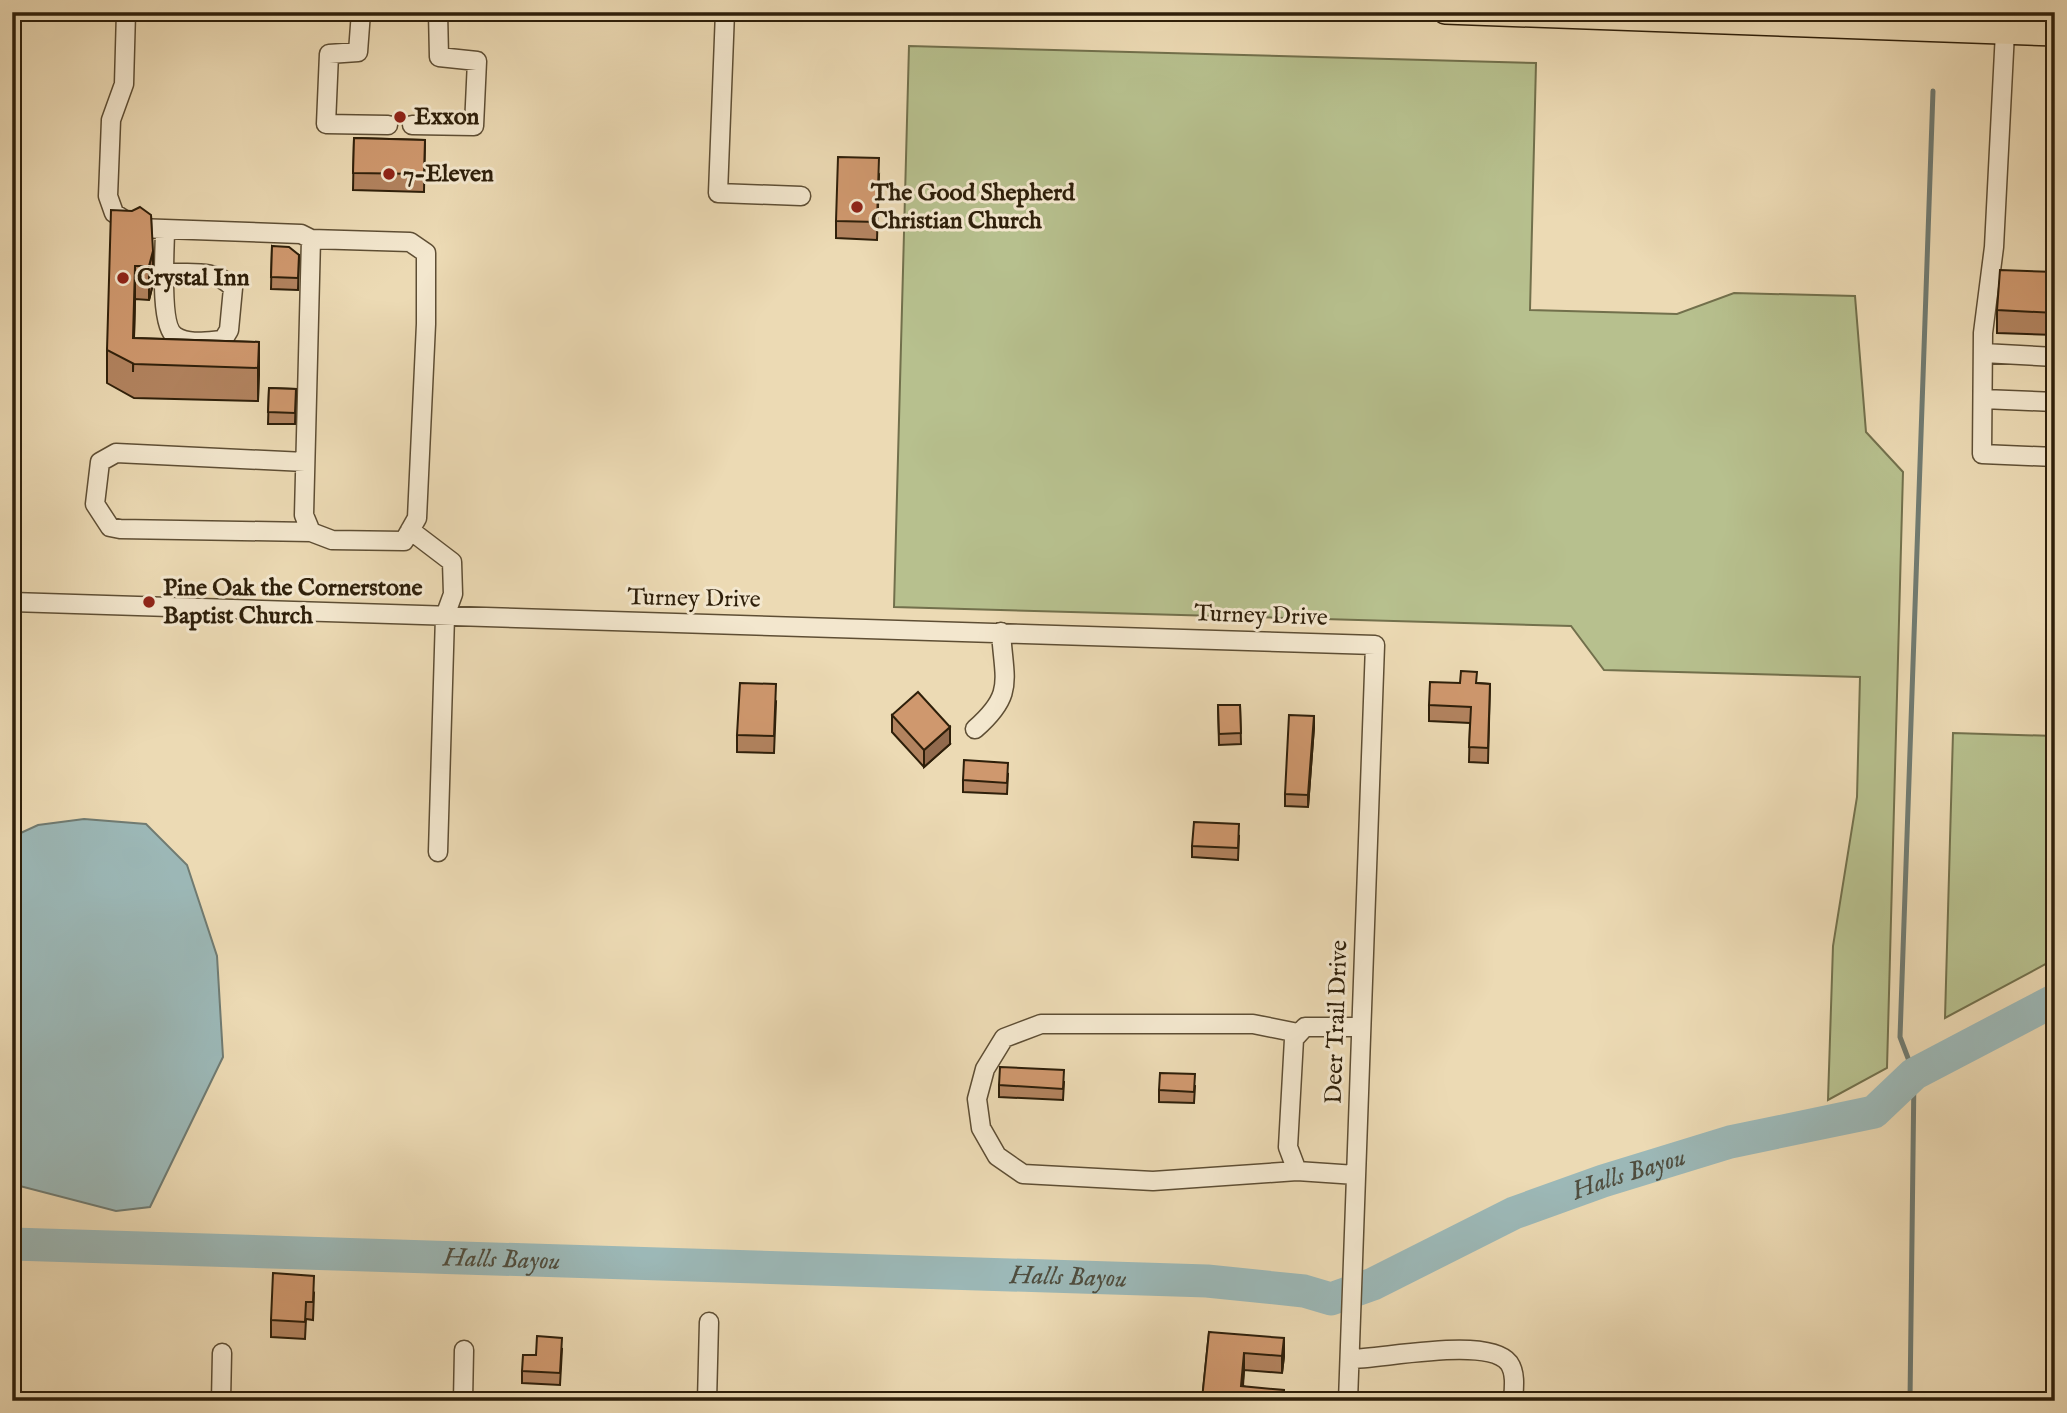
<svg xmlns="http://www.w3.org/2000/svg" width="2067" height="1413" viewBox="0 0 2067 1413" font-family="'IM FELL English',serif">
	<style>
		.green { fill: #b7c08e; stroke: #72704c; stroke-width: 2 }
		.water { fill: #9cb8b7; stroke: #707b72; stroke-width: 2 }
		.lines { fill: none; stroke-linecap: round; stroke-linejoin: round }
		.stream { stroke: #707b72; stroke-width: 5 }
		.river { stroke: #9cb8b7; stroke-width: 33 }
		.minor-casing { stroke: #5e4e34; stroke-width: 21 }
		.major-casing { stroke: #2e1f0a; stroke-width: 26 }
		.minor { stroke: #f3e7ce; stroke-width: 18 }
		.major { stroke: #ecdab4; stroke-width: 23 }
		.wall { fill: #b2835f; stroke: #2e1f0a; stroke-width: 2 }
		.shaded-wall { fill: #916a4d; stroke: #2e1f0a; stroke-width: 2 }
		.building { fill: #cf986e; stroke: #2e1f0a; stroke-width: 2 }
		.poi-dot { fill: #8f2418; stroke: #f3e7ce; stroke-width: 2.5 }
		.labels { text-anchor: middle; dominant-baseline: central; stroke-width: 6; stroke-linejoin: round; paint-order: stroke }
		.poi-label { font-size: 24px; font-weight: bold; fill: #2e1f0a; stroke: #f3e7ce; text-anchor: start }
		.street-label { font-size: 24px; fill: #2e1f0a; stroke: #f3e7ce }
		.water-label { font-size: 26px; font-style: italic; fill: #4f4d3e; stroke: #f3e7ce }
	</style>
	<rect width="100%" height="100%" fill="#ecdab4"/>
	<filter id="stains"><feTurbulence type="fractalNoise" baseFrequency=".00286" numOctaves="4"/><feColorMatrix values="0 0 0 0 .2 0 0 0 0 .09 0 0 0 0 .02 0 0 0 .5 -.17"/></filter>
	<radialGradient id="worn" r=".72"><stop offset=".6" stop-color="#630" stop-opacity="0"/><stop offset="1" stop-color="#630" stop-opacity=".3"/></radialGradient>
	<path class="green" d="M909,46L1536,63L1530,310L1677,314L1734,293L1855,296L1866,432L1903,472L1887,1068L1828,1100L1833,946L1857,797L1860,677L1604,670L1571,626L894,607Z
		M1953,733L2055,736V959L1945,1018Z"/>
	<path class="water" d="M84,819L146,824L187,865L217,956L223,1057L150,1207L116,1211L12,1184V837L38,825Z"/>
	<g class="lines">
		<path class="stream" d="M1910,1401L1914,1074L1900,1037L1933,91"/>
		<path class="river" id="s1" d="M12,1244L1207,1281L1304,1291L1331,1299L1373,1284L1514,1213L1603,1181L1730,1142L1874,1112L1914,1074L2055,1000"/>
		<g class="minor-casing">
			<path id="minor" d="M126,12L124,84L111,120L108,196L114,213L137,228L301,234L311,239L410,242L426,253V324L417,518L404,541L332,540L311,532L120,529L110,527L95,504L100,462L116,453L305,462
				M361,12L358,52L329,54L326,124L388,125
				M725,12L718,193L801,196
				M1934,29V12
				M2005,32L1994,247L1983,333L1982,454L2055,457
				M2036,33L2037,12
				M412,125L474,126L477,61L439,57L438,12
				M165,230C165,250 159,325 175,336C189,345 208,341 223,340L229,330L233,288C216,268 190,274 165,273
				M311,239L304,515L311,532
				M1983,353L2055,357
				M1983,399L2055,402
				M410,530L452,562L453,594L445,616L438,852
				M12,602L1375,645L1348,1401
				M975,729C1015,694 1004,681 1001,632
				M1297,1171L1153,1181L1023,1174L997,1156L981,1128L977,1099L985,1069L1004,1038L1041,1024H1253L1298,1033
				M1356,1175L1297,1171L1288,1147L1294,1039L1305,1027H1361
				M1350,1359C1383,1359 1488,1336 1509,1363C1516,1373 1514,1388 1513,1400
				M221,1401L222,1353
				M463,1401L464,1350
				M707,1401L709,1322"/>
		</g>
		<g class="major-casing">
			<path id="major" d="M1445,12L2055,34"/>
		</g>
		<use href="#minor" class="minor"/>
		<use href="#major" class="major"/>
	</g>
	<path class="wall" d="M354,138L425,140L424,192L353,190Z
		M879,175L877,240L836,238V221Z
		M151,215L153,284L149,300L135,299L134,338L259,342L258,401L134,398L107,383V350Z
		M272,246L299,255L298,290L271,289Z
		M2055,272V335L1997,333V310Z
		M269,388L296,389L295,424H268Z
		M1477,683L1490,684L1488,763L1469,762L1470,723L1429,721V705Z
		M776,702L774,753L737,752V735Z
		M1218,705H1240L1241,744L1219,745Z
		M892,715L950,744L924,767L892,732Z
		M1314,727L1308,807L1285,806V794Z
		M1008,774L1007,794L963,792V780Z
		M1239,836L1238,860L1192,857V846Z
		M1064,1082L1063,1100L999,1097V1085Z
		M1195,1086L1194,1103L1159,1102V1090Z
		M314,1293L313,1320L306,1319L305,1339L271,1337V1320Z
		M1209,1332L1284,1356L1282,1373L1244,1370L1243,1386L1284,1401H1202Z
		M562,1349L560,1385L522,1383V1371L536,1355Z"/>
	<path class="shaded-wall" d="M153,251V284L149,300V266Z
		M135,266V299L133,372V338Z
		M259,342V375L258,401V368Z
		M1314,716V727L1308,807V795Z
		M950,727V744L924,767V750Z
		M1284,1338V1356L1282,1373V1356Z
		M1244,1353V1370L1241,1401V1386Z"/>
	<path class="building" d="M354,138L425,140L424,174L353,173Z
		M838,157L879,158L877,222L836,221Z
		M140,207L151,215L153,251L149,266H135L133,338L259,342L258,368L134,364L107,350L111,210L132,211Z
		M272,246L289,247L299,255L298,278L271,277Z
		M2000,270L2055,272V313L1997,310Z
		M269,388L296,389L295,413L268,412Z
		M1461,671L1477,672L1476,683L1490,684L1488,748L1469,747L1471,707L1429,705L1430,682L1460,683Z
		M740,683L776,684L774,736L737,735Z
		M918,692L950,727L924,750L892,715Z
		M1218,705H1240L1241,733L1219,734Z
		M1289,715L1314,716L1308,795L1285,794Z
		M964,760L1008,763L1007,783L963,780Z
		M1194,822L1239,824L1238,848L1192,846Z
		M1000,1067L1064,1070L1063,1089L999,1085Z
		M1160,1073L1195,1074L1194,1092L1159,1090Z
		M273,1273L314,1276L313,1302H306L305,1322L271,1320Z
		M1209,1332L1284,1338L1282,1356L1244,1353L1241,1386L1284,1390V1401H1224L1202,1399Z
		M537,1336L562,1338L560,1373L522,1371L523,1355H536Z"/>
	<g class="poi-dot">
		<circle cx="400" cy="117" r="7"/>
		<circle cx="389" cy="174" r="7"/>
		<circle cx="857" cy="207" r="7"/>
		<circle cx="123" cy="278" r="7"/>
		<circle cx="149" cy="602" r="7"/>
	</g>
	<g class="labels">
		<g class="poi-label">
			<text x="414" y="117">Exxon</text>
			<text x="403" y="174">7-Eleven</text>
			<text x="871" y="193">The Good Shepherd<tspan x="871" dy="28">Christian Church</tspan></text>
			<text x="137" y="278">Crystal Inn</text>
			<text x="163" y="588">Pine Oak the Cornerstone<tspan x="163" dy="28">Baptist Church</tspan></text>
		</g>
		<g class="street-label">
			<text transform="translate(694 599) rotate(1)">Turney Drive</text>
			<text transform="translate(1261 616) rotate(2)">Turney Drive</text>
			<text transform="translate(1337 1022) rotate(-88)">Deer Trail Drive</text>
		</g>
		<g class="water-label">
			<text stroke="none"><textPath href="#s1" startOffset="1645">Halls Bayou</textPath></text>
			<text stroke="none"><textPath href="#s1" startOffset="490">Halls Bayou</textPath></text>
			<text stroke="none"><textPath href="#s1" startOffset="1057">Halls Bayou</textPath></text>
		</g>
	</g>
	<rect width="2067" height="1413" fill="none" stroke="#ecdab4" stroke-width="42"/>
	<rect x="14" y="14" width="2039" height="1385" fill="none" stroke="#2e1f0a" stroke-width="3.5"/>
	<rect x="21" y="21" width="2025" height="1371" fill="none" stroke="#2e1f0a" stroke-width="2"/>
	<rect width="100%" height="100%" filter="url(#stains)"/>
	<rect width="100%" height="100%" fill="url(#worn)"/>
</svg>
